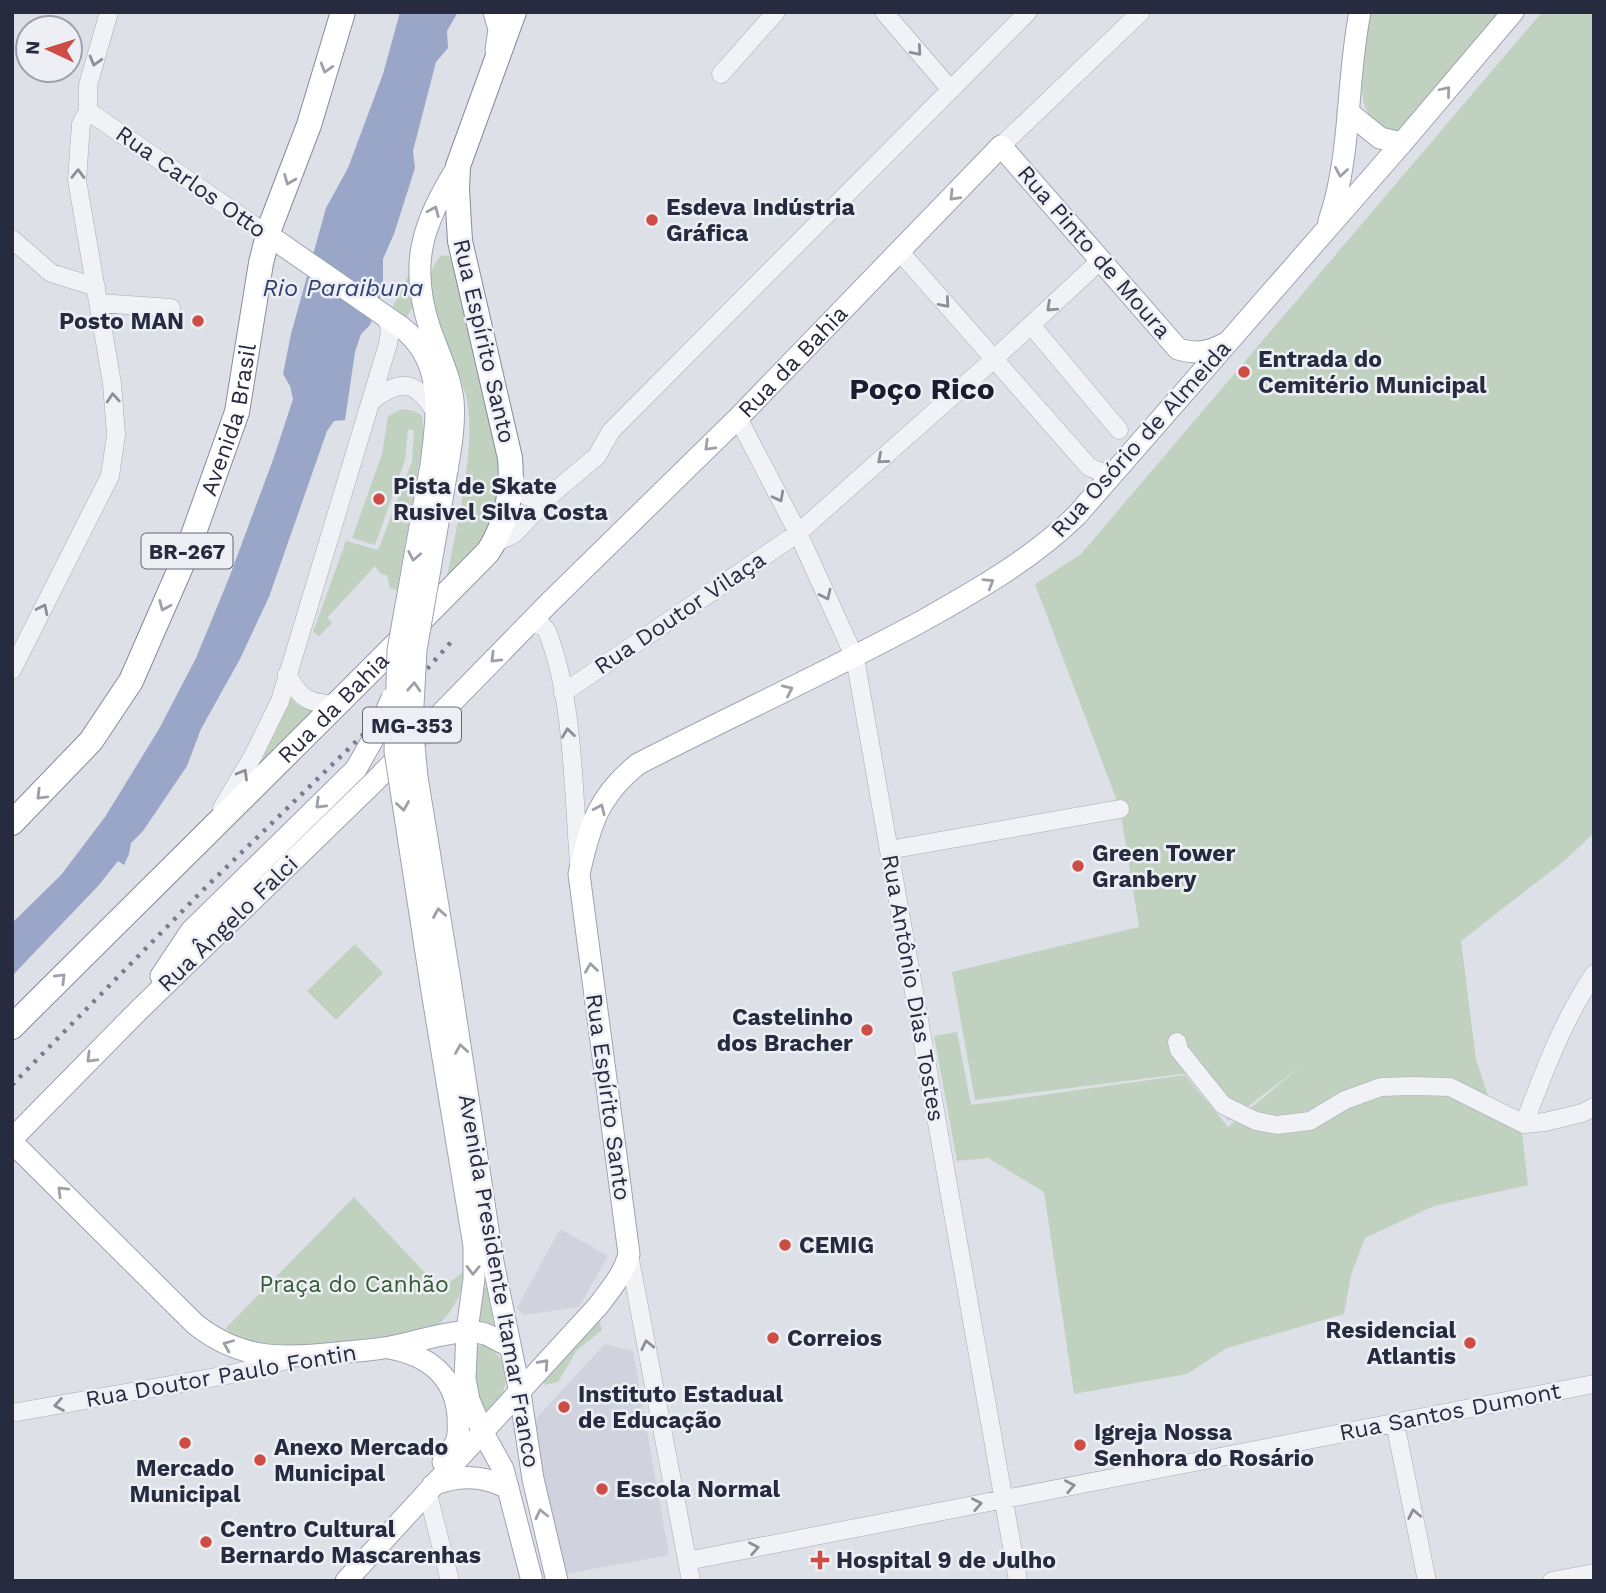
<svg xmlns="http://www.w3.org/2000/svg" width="1606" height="1593" viewBox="0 0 1606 1593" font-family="'Work Sans',sans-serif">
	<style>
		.built { fill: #d0d2dd }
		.green { fill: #c0d2bf }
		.water { fill: #99a6c8 }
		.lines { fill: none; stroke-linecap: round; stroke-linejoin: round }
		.minor-casing { stroke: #a7aab5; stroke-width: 19 }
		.major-casing { stroke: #9ea2b3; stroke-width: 23 }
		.highway-casing { stroke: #868a9e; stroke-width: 26 }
		.minor { stroke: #f1f2f6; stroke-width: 18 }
		.major { stroke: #fff; stroke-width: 21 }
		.highway { stroke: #fff; stroke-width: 24 }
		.rail { stroke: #787c91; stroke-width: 4.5; stroke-dasharray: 3.5 7; stroke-linecap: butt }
		.major-bridge-casing { stroke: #9ea2b3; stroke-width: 23; stroke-linecap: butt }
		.major-bridge { stroke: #fff; stroke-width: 21 }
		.oneway { stroke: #8c8e9a }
		.oneway2 { stroke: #9ea0a9 }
		.poi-dot { fill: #cd4c43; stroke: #eeeff5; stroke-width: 2.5 }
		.labels { text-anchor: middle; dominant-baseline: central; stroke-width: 5; stroke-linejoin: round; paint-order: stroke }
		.shield { fill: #eeeff5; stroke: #636676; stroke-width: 2 }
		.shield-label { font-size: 21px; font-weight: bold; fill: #272b3f }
		.street-label { font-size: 23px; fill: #272b3f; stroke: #eeeff5 }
		.poi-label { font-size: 23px; font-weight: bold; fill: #272b3f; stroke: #eeeff5; text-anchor: start }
		.park-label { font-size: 23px; fill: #355a36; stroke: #eeeff5 }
		.water-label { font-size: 24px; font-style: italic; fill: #324172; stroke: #eeeff5 }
		.district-label { font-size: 30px; font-weight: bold; fill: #1a1c2f; stroke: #eeeff5 }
	</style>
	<rect width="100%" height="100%" fill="#dee0e8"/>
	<path class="built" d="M560,1229L608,1256L579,1307L524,1315L517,1308Z
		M605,1344L633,1351L669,1555L566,1574L532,1423Z"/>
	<path class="green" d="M1371,12H1503L1397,131L1377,127C1373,121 1368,114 1365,107C1357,84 1366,36 1371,12Z
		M1542,12H1594V833L1564,861L1461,941L1476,1059L1496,1120L1522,1133L1528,1185L1434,1206L1365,1238L1351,1275L1344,1314L1227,1348L1187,1374L1074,1394L1044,1192L988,1158L957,1161L934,1036L957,1032L971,1105L1185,1075L1228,1127L1301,1066L1229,1121L1190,1073L975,1100L952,972L1139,927L1120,809L1035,584L1081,554Z
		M442,255L453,257L503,470L492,528L446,582C455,532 478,444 466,396C458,362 408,283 442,255Z
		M410,272L415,302L406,319L392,308Z
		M402,409L414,411L422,416L424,435L397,590L390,588L387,575L381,574L375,566L327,618L332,623L319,636L313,632L346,541L378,550L412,462L414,430H408L405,460L375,545L352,538L382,454L388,416Z
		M291,698L299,706L321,710L252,778Z
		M355,944L383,973L336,1020L307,991Z
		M354,1197L441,1290L470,1266C462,1287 456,1312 436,1326C411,1345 281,1350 249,1342C240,1339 232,1334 225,1329Z
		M483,1287L487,1288L494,1326L492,1331L477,1321Z
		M599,1320L602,1330L577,1350L558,1382L545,1385L542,1381Z
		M485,1344C511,1360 514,1393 486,1411C474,1393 475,1368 475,1347Z"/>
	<path class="water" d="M400,12H458L447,31L448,48L436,62L413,151L415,168L394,234L383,259V290L370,325L361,334L355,352L345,420L334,421L327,431L269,597L240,659L201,729L187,766L143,831L131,843L129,854L124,865L118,861L99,885L12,976V923L61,875L105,817L159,729L196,658L229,578L274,457L293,399L290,386L283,374L291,334L326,208L348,168L383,74Z"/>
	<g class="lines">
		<g class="minor-casing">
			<path id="minor" d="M884,12L951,90
				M721,74L776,12
				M88,111L268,235
				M1001,146L1141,12
				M12,239L51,273L96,287
				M900,252L1089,467L1101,472L1115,471
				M99,303L171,308
				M1031,325L1119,430
				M371,401C403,377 417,381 437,415
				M738,418L798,533L855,658L1018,1581
				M512,473C521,499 527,501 553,493
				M493,544L514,534L553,493L597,456L611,431L1028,12
				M530,623L543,626L547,631C574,699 573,791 579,863
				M12,670L110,476L116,435L112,383L77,180L81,124L88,111V85L109,12
				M287,674C301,701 309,703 339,705
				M563,693L798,533L994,359L1101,260
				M222,808L253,756L280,701L388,344L390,331L387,318
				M889,850L1120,809
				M1177,1042L1179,1050L1223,1105L1256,1121L1277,1125L1310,1121L1345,1100L1381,1087L1412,1086L1450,1087L1524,1124L1545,1122L1582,1113L1594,1107
				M1524,1124C1544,1072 1563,1020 1594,974
				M629,1254L691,1581
				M12,1413L227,1375L287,1360
				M1395,1423L1427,1581
				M427,1490L450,1581
				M687,1561L1594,1384
				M1552,1581L1594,1573"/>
		</g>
		<g class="major-casing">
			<g id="major">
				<path d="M494,12L499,29L496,50"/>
				<path d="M1348,112L1380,138L1402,143"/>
				<path d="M1329,221C1352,154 1346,81 1360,12"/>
				<path d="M268,235L401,327C446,361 437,416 431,465"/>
				<path d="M447,470C451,447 455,424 453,400C450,375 438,352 430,329C408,263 423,223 458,166"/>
				<path d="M161,976L191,931L356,769L377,732"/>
				<path d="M450,980L493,1262L520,1393L533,1479L557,1581"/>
				<path d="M431,985L474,1246V1279L467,1331L465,1379L469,1400L483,1433L503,1469L532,1581"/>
				<path id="s1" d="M12,1139L139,1010L374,782L550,602L738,418L1001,146L1178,349C1197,354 1207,353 1224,344"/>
				<path d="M12,1149H19L30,1160L195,1324C240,1360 281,1359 337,1353C356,1351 376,1350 395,1346C420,1341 462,1326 485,1334C493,1337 501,1342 509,1346"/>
				<path d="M389,1348C428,1355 455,1376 458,1416C458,1425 460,1436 455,1444C452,1451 446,1455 443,1462"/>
				<path d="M433,1485C459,1474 483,1475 508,1488"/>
				<path d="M346,1581L598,1306C610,1290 624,1274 629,1254L579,874C590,825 598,796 638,764C733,715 830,671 924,620C979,589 1032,559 1077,515L1402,143L1513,12"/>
			</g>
		</g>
		<g class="highway-casing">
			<g id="highway">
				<path id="s2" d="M12,823L91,741L131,681L186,555L237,412L261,263L270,227L309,125L343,12"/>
				<path id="s3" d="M12,1027C171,868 331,712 488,552C507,523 513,492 510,458L460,241L457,190L458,166L514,12"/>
			</g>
		</g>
		<use href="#minor" class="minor"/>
		<use href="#major" class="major"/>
		<use href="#highway" class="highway"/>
		<path class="rail" d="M12,1085L205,888L405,694L451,642"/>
		<g class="major-bridge-casing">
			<path id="major-bridge" d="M447,470L416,650L412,724L417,777L450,980
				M377,732L392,698
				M431,985L395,751L398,650L431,465"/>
		</g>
		<use href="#major-bridge" class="major-bridge"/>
	</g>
	<defs><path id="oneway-chevron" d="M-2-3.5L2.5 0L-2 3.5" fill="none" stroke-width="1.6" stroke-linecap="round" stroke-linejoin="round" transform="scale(1.75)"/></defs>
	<g class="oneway">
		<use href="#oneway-chevron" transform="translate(917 51) rotate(49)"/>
		<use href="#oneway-chevron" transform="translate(95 61) rotate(106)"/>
		<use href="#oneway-chevron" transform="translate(78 174) rotate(-89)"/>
		<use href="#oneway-chevron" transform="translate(945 303) rotate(49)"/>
		<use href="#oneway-chevron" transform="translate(1051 307) rotate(137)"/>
		<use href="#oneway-chevron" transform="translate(113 398) rotate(-94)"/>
		<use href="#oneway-chevron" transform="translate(882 459) rotate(139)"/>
		<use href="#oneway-chevron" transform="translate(779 497) rotate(62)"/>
		<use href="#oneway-chevron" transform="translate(826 595) rotate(65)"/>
		<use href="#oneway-chevron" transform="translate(43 609) rotate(-64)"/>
		<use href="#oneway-chevron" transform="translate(568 733) rotate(-97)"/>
		<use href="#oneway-chevron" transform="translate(243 774) rotate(-60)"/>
		<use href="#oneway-chevron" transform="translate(647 1345) rotate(-102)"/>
		<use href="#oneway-chevron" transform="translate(59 1405) rotate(170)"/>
		<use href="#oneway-chevron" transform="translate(1070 1486) rotate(-11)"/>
		<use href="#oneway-chevron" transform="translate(977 1504) rotate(-11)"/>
		<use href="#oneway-chevron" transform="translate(1414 1514) rotate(-101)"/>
		<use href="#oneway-chevron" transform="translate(754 1548) rotate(-11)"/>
	</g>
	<g class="oneway2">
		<use href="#oneway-chevron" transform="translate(326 68) rotate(107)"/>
		<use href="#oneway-chevron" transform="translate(1446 91) rotate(-50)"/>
		<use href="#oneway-chevron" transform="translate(1341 172) rotate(99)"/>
		<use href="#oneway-chevron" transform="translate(289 180) rotate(112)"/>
		<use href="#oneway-chevron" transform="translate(954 196) rotate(134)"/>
		<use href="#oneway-chevron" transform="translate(434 211) rotate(-67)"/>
		<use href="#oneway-chevron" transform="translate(709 446) rotate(136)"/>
		<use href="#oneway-chevron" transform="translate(414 556) rotate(101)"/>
		<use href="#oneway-chevron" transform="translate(989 583) rotate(-31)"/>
		<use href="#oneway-chevron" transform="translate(164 606) rotate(113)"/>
		<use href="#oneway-chevron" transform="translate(495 658) rotate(135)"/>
		<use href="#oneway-chevron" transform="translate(414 687) rotate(-87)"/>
		<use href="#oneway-chevron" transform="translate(788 690) rotate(-25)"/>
		<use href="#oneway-chevron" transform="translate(41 795) rotate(135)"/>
		<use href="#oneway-chevron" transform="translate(320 804) rotate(136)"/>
		<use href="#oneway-chevron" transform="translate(403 806) rotate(81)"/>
		<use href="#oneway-chevron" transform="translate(600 809) rotate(-66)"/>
		<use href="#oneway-chevron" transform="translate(439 913) rotate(-100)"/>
		<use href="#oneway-chevron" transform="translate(591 968) rotate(-98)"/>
		<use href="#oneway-chevron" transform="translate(61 978) rotate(-45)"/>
		<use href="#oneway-chevron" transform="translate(461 1049) rotate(-99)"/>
		<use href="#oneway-chevron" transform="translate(91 1058) rotate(135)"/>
		<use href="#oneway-chevron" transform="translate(62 1191) rotate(-135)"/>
		<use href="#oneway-chevron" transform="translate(473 1270) rotate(91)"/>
		<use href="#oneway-chevron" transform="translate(228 1345) rotate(-157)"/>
		<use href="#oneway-chevron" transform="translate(544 1364) rotate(-48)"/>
		<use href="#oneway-chevron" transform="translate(541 1514) rotate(-103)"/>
	</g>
	<g class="poi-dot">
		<circle cx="652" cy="220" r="7"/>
		<circle cx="198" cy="321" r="7"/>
		<circle cx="1244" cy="372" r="7"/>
		<circle cx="379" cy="499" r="7"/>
		<circle cx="1078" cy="866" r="7"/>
		<circle cx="867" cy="1030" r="7"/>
		<circle cx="785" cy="1245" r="7"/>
		<circle cx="773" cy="1338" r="7"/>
		<circle cx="1470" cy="1343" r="7"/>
		<circle cx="564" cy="1407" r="7"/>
		<circle cx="185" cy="1443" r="7"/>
		<circle cx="1080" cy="1445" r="7"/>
		<circle cx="260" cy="1460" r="7"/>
		<circle cx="602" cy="1489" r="7"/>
		<circle cx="206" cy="1542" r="7"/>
		<path d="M816.5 1549.5h7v7h7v7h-7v7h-7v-7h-7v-7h7z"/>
	</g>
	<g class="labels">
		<g class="shield">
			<rect x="141.5" y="533.5" width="91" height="35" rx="5"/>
			<rect x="363" y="707.5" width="98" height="35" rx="5"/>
		</g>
		<g class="shield-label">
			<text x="187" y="551">BR-267</text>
			<text x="412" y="725">MG-353</text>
		</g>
		<g class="street-label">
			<text transform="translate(191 182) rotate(35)">Rua Carlos Otto</text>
			<text transform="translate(1094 252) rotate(49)">Rua Pinto de Moura</text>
			<text transform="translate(484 341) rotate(77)">Rua Espírito Santo</text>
			<text stroke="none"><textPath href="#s1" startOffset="1102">Rua da Bahia</textPath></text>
			<text stroke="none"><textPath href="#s2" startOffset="466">Avenida Brasil</textPath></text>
			<text transform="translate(1141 439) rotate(-48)">Rua Osório de Almeida</text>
			<text transform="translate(680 613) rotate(-34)">Rua Doutor Vilaça</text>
			<text stroke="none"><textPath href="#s3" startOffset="453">Rua da Bahia</textPath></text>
			<text transform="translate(228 924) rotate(-44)">Rua Ângelo Falci</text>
			<text transform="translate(913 988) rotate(80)">Rua Antônio Dias Tostes</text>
			<text transform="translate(608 1097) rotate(82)">Rua Espírito Santo</text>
			<text transform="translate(499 1281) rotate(80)">Avenida Presidente Itamar Franco</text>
			<text transform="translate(221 1376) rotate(-10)">Rua Doutor Paulo Fontin</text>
			<text transform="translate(1450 1412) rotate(-11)">Rua Santos Dumont</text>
		</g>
		<g class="poi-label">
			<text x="666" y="207">Esdeva Indústria<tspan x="666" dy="26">Gráfica</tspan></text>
			<text x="184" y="321" text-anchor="end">Posto MAN</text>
			<text x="1258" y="359">Entrada do<tspan x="1258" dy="26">Cemitério Municipal</tspan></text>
			<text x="393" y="486">Pista de Skate<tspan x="393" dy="26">Rusivel Silva Costa</tspan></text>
			<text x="1092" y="853">Green Tower<tspan x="1092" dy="26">Granbery</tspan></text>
			<text x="853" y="1017" text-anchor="end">Castelinho<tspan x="853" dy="26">dos Bracher</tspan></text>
			<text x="799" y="1245">CEMIG</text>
			<text x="1456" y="1330" text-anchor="end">Residencial<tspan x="1456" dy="26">Atlantis</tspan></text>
			<text x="787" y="1338">Correios</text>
			<text x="578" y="1394">Instituto Estadual<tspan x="578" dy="26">de Educação</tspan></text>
			<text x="1094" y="1432">Igreja Nossa<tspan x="1094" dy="26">Senhora do Rosário</tspan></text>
			<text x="274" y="1447">Anexo Mercado<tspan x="274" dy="26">Municipal</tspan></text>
			<text x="185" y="1468" text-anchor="middle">Mercado<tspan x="185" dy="26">Municipal</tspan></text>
			<text x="616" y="1489">Escola Normal</text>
			<text x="220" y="1529">Centro Cultural<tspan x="220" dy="26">Bernardo Mascarenhas</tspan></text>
			<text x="836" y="1560">Hospital 9 de Julho</text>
		</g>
		<g class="park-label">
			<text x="354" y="1284">Praça do Canhão</text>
		</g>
		<g class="water-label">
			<text x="343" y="288">Rio Paraibuna</text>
		</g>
		<g class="district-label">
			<text x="922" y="388">Poço Rico</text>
		</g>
	</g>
	<rect width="1606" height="1593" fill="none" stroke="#272b3f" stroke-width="28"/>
	<g transform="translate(49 49) rotate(274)"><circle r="33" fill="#eeeff5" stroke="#9ea1ac" stroke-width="2"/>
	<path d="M0-5L12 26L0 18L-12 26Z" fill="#cd4c43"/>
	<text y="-10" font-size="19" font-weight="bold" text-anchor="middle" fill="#272b3f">N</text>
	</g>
</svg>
